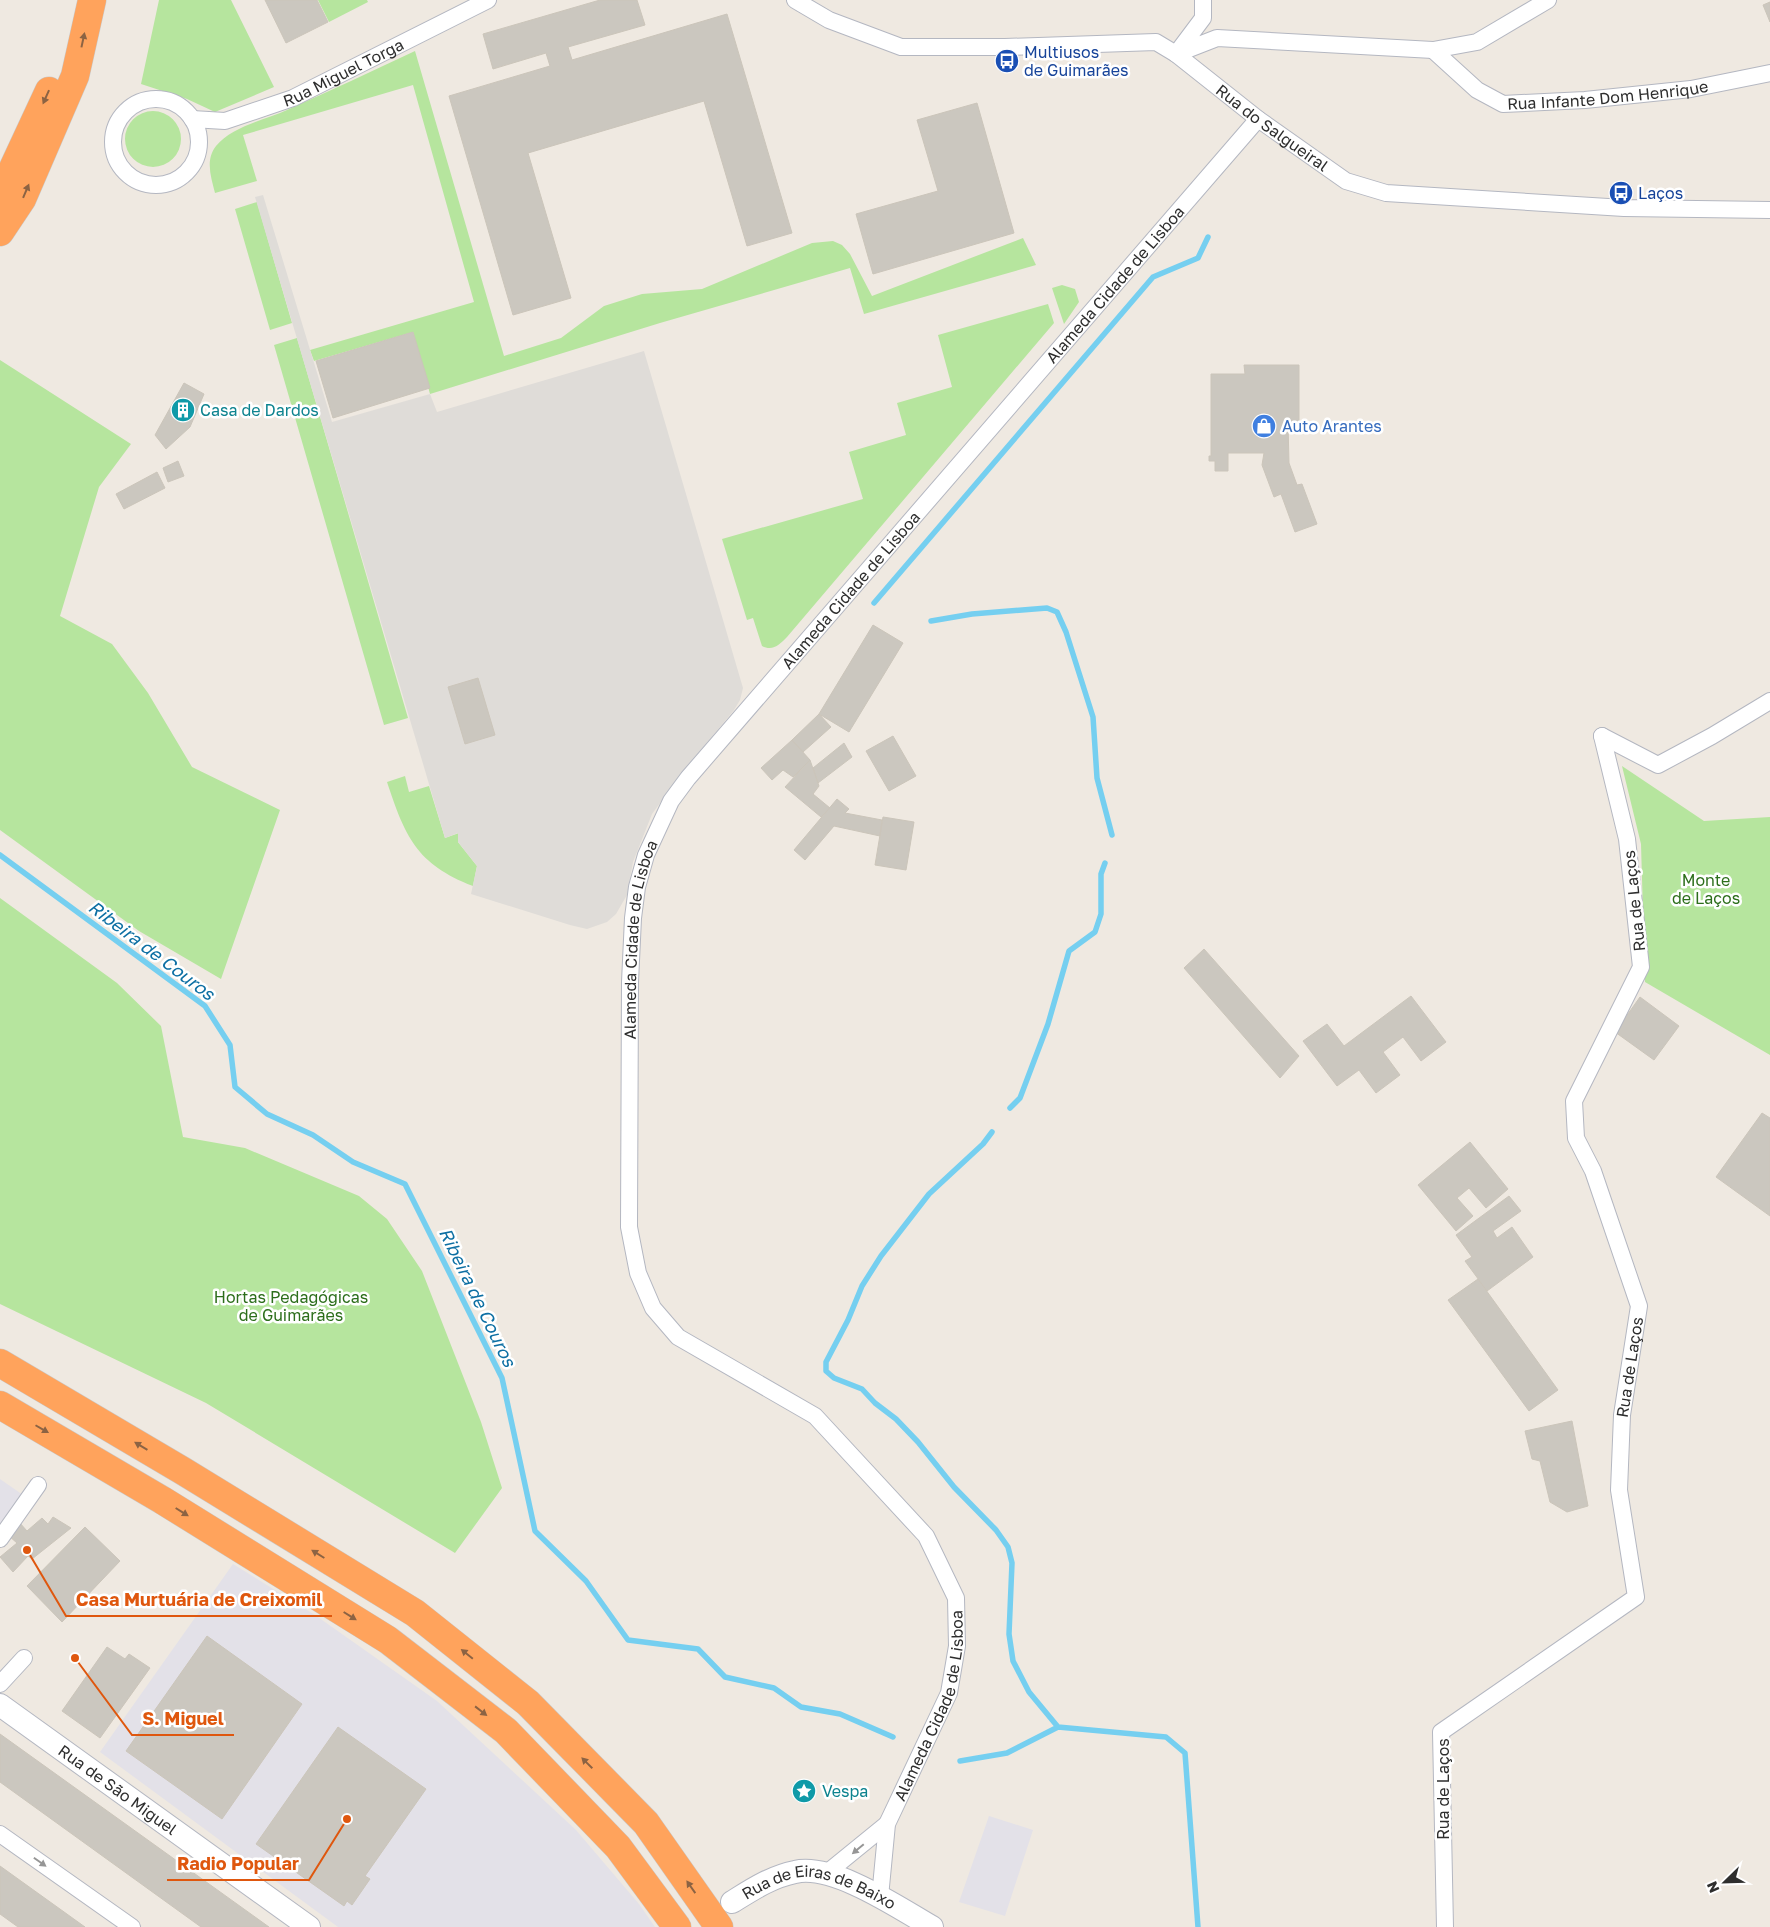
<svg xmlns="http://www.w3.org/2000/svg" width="1770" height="1927" viewBox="0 0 1770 1927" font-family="'Golos Text',sans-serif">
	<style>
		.industrial { fill: #e3e1e8 }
		.green { fill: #b6e59e }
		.plaza { fill: #dfdcd8 }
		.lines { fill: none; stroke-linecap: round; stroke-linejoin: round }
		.stream { stroke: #75cff0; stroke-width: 5.5 }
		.building { fill: #cbc7bf; stroke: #cbc5ba }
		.street-casing { stroke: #b4b7c1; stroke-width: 18 }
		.secondary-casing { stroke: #b4b7c1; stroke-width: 24 }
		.highway-casing { stroke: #c9c9c9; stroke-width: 29 }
		.street { stroke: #fff; stroke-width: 16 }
		.secondary { stroke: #fff; stroke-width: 22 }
		.highway { stroke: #ffa35c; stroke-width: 28 }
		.oneway { fill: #8c6343 }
		.oneway2 { fill: #969696 }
		.labels { text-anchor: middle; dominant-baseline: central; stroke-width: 5; stroke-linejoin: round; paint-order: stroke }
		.transit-label { font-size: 16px; fill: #164399; stroke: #fff; text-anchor: start }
		.street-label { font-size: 16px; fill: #2e2e2e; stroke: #fff }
		.culture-label { font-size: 16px; fill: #0d838f; stroke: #fff; text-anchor: start }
		.shop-label { font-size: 16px; fill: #366cbe; stroke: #fff; text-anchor: start }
		.park-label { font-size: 16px; fill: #2c6e1b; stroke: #fff }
		.water-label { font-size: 18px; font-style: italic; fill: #0d6fa3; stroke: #fff }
		.leader { fill: none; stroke: #df570e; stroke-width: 2 }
		.callout-dot { fill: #df570e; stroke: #fff; stroke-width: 2 }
		.callout-label { font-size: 18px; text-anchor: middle; font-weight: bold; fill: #df570e; stroke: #fff; stroke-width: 5; stroke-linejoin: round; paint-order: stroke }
	</style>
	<rect width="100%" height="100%" fill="#efe9e1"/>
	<path class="industrial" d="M0,1479L23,1495L0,1527Z
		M233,1564L315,1615L437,1701L576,1830L639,1904L655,1927H338L100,1752Z
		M989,1816L1033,1830L1005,1916L959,1902Z"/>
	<path class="green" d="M159,0H231L274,87L215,112L187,99L141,84Z
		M318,0H367L368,2L329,22Z
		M415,51L504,356L561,338L604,306L642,294L702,289L812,243L833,241L842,245L850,254L872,296L1023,238L1036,265L864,314L850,268L660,323L430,394L413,332L314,361L310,350L474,302L413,85L243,135L257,181L215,193C211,177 205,160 216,146C232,126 265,120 287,110C330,91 372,71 415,51Z
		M125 139a28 28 0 1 1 56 0a28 28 0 1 1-56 0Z
		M257,202L292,323L270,330L235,209Z
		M1062,285L1075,289L1079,302L1064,324L1052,288Z
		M1048,304L1054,323L787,637C780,644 773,652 762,646L753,618L747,620L722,539L863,499L849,452L906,435L897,403L952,387L938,335Z
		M297,338L408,718L384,725L274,345Z
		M0,360L131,444L99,487L60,616L112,644L148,693L192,767L280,810L221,979L139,931L0,830Z
		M1622,766L1704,821L1770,817V1055L1645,982L1641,844Z
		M405,776L409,792L429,786L445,838L459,833L458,842L477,866L473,886C416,864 405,836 387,782Z
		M0,898L117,983L161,1026L183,1137L245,1148L359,1196L387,1219L422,1271L481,1422L502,1488L455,1553L206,1403L0,1304Z"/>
	<path class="plaza" d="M263,195L332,422L430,394L437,412L644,351L743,688L740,700L734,710L682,773L652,814L633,862L627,895L616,914L607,922L587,929L570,925L471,894L477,866L458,842V833L445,838L255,197Z"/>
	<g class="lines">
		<path class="stream" d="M874,603L1153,277L1198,258L1208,237
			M931,621L972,614L1047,608L1057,612L1066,632L1093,717L1097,778L1112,835
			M0,855L205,1006L230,1045L235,1087L267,1114L313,1135L353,1162L405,1184L502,1378L535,1531L586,1581L628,1640L698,1649L725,1677L774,1688L801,1707L840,1714L893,1737
			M1010,1108L1020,1098L1048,1024L1069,951L1095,932L1101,914V874L1105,863
			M992,1132L983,1144L929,1194L881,1256L862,1286L848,1320L826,1362V1371L834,1378L862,1389L875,1403L896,1419L918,1442L954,1487L996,1530L1008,1547L1012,1563L1009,1634L1013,1661L1029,1692L1058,1727
			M960,1761L1007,1753L1058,1727L1166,1737L1185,1753L1198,1927"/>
	</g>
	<path class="building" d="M265,0H317L328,22L286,43Z
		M600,0H637L645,25L568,47L572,60L727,14L792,233L747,246L704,101L528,153L571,298L513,315L449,96L550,66L546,53L493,69L483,34Z
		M1770,2V22L1763,5Z
		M977,103L1014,233L873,274L856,214L938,191L917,120Z
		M413,332L430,388L333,418L316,361Z
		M1244,365H1299V424H1288L1289,463L1297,485L1302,484L1317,524L1295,532L1281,494L1274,497L1262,465L1264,453H1228V471H1215V461H1209V456H1211V374H1245Z
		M184,383L204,394L190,427L166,449L155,435Z
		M178,461L184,476L168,482L163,468Z
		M157,472L165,488L124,509L116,494Z
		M873,625L903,643L849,732L819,714Z
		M478,678L495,735L465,744L448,687Z
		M819,714L831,727L803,752L792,740Z
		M893,736L916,776L889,791L866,751Z
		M792,740L810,760L793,777L783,770L772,780L761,768Z
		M844,743L852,757L818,783L813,768Z
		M810,760L819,786L813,794L830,808L821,817L785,787Z
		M837,799L849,809L845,813L882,820L880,836L834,826L805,860L794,850Z
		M883,817L914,822L906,870L875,865Z
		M1204,949L1299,1056L1280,1078L1184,968Z
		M1411,996L1446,1042L1421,1061L1403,1037L1383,1052L1400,1075L1376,1093L1359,1070L1337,1086L1303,1041L1327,1024L1344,1046Z
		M1640,997L1679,1026L1654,1060L1615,1032Z
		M1762,1113L1770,1118V1216L1716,1177Z
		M1470,1142L1508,1189L1486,1208L1469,1188L1457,1198L1473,1216L1456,1231L1418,1185Z
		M1509,1196L1521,1211L1493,1231L1497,1238L1512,1227L1533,1257L1487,1291L1465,1261L1472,1257L1456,1235Z
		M1478,1279L1558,1390L1529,1411L1448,1300Z
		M1572,1421L1588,1506L1567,1512L1550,1502L1540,1461L1532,1459L1525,1431Z
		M53,1517L71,1528L32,1559L28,1556L13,1572L0,1557L17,1543L9,1536L19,1522L27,1531L42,1518L48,1524Z
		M85,1527L120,1561L62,1622L27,1586Z
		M207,1636L302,1704L222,1819L126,1751Z
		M107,1647L125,1659L129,1654L150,1668L100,1738L62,1711Z
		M338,1727L426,1789L365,1876L370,1879L352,1905L347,1901L344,1906L256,1844Z
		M0,1734L269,1927H201L0,1782Z
		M0,1866L85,1927H18L0,1914Z"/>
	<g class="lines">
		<g class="street-casing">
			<g id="street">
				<path id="s1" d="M795,0L829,20L901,47H1005L1156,42L1176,54L1258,119L1346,181L1386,193L1624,208L1770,210"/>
				<path d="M1203,0V18L1176,54L1217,38L1433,50L1477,42L1548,0"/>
				<path id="s2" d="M1433,50L1477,90L1503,104L1585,100L1691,89L1770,73"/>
				<circle cx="156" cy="142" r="43"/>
				<path id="s3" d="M192,119L225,121L293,98L488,0"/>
				<path d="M1602,736L1658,765L1712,736L1770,701"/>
				<path d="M0,1539L38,1485"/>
				<path d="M0,1684L24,1658"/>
				<path d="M0,1834L132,1927"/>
				<path d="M828,1872L887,1824"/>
				<path id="s4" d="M880,1897L887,1824L949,1693L957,1646L956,1598L926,1536L815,1416L678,1337L653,1308L638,1273L629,1227L630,982L633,918L637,887L646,855L671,801L688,778L1258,119"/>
				<path id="s5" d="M1445,1927L1441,1732L1636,1597L1619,1490L1622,1415L1639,1306L1593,1171L1576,1138L1574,1101L1641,967L1627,839L1602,736"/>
			</g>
		</g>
		<g class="secondary-casing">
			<g id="secondary">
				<path id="s6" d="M0,1705L309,1927"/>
				<path id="s7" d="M732,1902C753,1889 771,1877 795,1872C833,1863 899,1908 932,1927"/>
			</g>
		</g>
		<g class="highway-casing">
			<path id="highway" d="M0,196L49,91
				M0,232L22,199L75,76L92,0
				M0,1363L183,1471L415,1613L528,1703L646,1823L719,1927
				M0,1405L162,1500L388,1640L506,1731L618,1847L677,1927"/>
		</g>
		<use href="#street" class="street"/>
		<use href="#secondary" class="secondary"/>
		<use href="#highway" class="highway"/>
	</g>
	<defs><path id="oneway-solid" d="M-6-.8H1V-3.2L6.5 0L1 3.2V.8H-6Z" transform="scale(1.25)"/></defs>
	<g class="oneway">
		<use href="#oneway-solid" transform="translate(83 40) rotate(-78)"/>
		<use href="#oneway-solid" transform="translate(46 97) rotate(114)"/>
		<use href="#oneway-solid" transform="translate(26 191) rotate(-67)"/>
		<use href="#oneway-solid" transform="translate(42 1429) rotate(30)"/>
		<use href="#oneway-solid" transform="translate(141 1446) rotate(-149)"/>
		<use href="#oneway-solid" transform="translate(182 1512) rotate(32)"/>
		<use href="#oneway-solid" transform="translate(318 1554) rotate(-148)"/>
		<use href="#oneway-solid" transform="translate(350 1616) rotate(32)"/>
		<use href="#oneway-solid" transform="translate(467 1654) rotate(-141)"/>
		<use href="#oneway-solid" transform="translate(481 1711) rotate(38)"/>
		<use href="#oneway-solid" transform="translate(587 1763) rotate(-135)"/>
		<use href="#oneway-solid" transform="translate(691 1887) rotate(-125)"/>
	</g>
	<g class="oneway2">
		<use href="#oneway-solid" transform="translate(858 1849) rotate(140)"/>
		<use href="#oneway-solid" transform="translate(40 1862) rotate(35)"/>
	</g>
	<defs>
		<g id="bus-disc" transform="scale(1.25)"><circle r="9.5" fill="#1a4fb4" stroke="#fff"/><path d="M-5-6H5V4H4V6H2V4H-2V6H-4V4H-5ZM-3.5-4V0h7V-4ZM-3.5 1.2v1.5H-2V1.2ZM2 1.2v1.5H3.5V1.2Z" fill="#fff"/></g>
		<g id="building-disc" transform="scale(1.25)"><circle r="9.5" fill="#0f9aa8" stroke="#fff"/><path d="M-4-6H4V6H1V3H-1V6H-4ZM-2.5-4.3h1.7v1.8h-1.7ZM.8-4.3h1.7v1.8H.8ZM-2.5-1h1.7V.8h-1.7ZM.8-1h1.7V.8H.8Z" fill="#fff"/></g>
		<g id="shop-disc" transform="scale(1.25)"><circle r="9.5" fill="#3f7fe0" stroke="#fff"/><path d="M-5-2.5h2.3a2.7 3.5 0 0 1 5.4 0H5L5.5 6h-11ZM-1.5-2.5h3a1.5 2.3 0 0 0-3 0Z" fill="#fff"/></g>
		<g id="sight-disc" transform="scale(1.25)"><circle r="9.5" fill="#0f9aa8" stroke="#fff"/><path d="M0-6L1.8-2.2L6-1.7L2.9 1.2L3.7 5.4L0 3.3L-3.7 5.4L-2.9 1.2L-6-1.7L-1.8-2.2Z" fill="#fff"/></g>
	</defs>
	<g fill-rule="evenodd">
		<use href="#bus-disc" x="1007" y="61"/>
		<use href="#bus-disc" x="1621" y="193"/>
		<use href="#building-disc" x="183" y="410"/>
		<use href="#shop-disc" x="1264" y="426"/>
		<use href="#sight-disc" x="804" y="1791"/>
	</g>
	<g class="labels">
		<g class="transit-label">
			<text x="1024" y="52">Multiusos<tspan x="1024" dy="18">de Guimarães</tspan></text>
			<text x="1638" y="193">Laços</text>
		</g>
		<g class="street-label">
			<text stroke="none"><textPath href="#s3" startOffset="161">Rua Miguel Torga</textPath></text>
			<text stroke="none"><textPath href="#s2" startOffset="194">Rua Infante Dom Henrique</textPath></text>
			<text stroke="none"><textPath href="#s1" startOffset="516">Rua do Salgueiral</textPath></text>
			<text stroke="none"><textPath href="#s4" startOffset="1942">Alameda Cidade de Lisboa</textPath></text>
			<text stroke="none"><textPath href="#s4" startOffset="1538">Alameda Cidade de Lisboa</textPath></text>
			<text transform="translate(1634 901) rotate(-96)">Rua de Laços</text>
			<text stroke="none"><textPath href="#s4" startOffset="1116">Alameda Cidade de Lisboa</textPath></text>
			<text stroke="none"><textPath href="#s5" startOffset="664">Rua de Laços</textPath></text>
			<text stroke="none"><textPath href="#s4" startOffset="201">Alameda Cidade de Lisboa</textPath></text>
			<text transform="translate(1443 1789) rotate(-90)">Rua de Laços</text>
			<text stroke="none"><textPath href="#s6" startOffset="145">Rua de São Miguel</textPath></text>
			<text stroke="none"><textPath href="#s7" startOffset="95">Rua de Eiras de Baixo</textPath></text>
		</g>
		<g class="culture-label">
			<text x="200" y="410">Casa de Dardos</text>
			<text x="822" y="1791">Vespa</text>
		</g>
		<g class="shop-label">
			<text x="1282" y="426">Auto Arantes</text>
		</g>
		<g class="park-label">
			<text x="1706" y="880">Monte<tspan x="1706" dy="18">de Laços</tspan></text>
			<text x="291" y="1297">Hortas Pedagógicas<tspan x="291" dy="18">de Guimarães</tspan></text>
		</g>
		<g class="water-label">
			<text transform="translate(152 950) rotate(37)">Ribeira de Couros</text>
			<text transform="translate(478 1297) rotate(64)">Ribeira de Couros</text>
		</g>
	</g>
	<path class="leader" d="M27 1550L66 1616H332M75 1658L132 1735H234M347 1819L309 1880H167"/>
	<g class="callout-dot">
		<circle cx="27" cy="1550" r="5"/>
		<circle cx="75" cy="1658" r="5"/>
		<circle cx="347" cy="1819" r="5"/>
	</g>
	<g class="callout-label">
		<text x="199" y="1606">Casa Murtuária de Creixomil</text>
		<text x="183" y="1725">S. Miguel</text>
		<text x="238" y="1870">Radio Popular</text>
	</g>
	<g transform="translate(1725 1882) rotate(247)" stroke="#ffffff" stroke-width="4" paint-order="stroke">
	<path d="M0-4L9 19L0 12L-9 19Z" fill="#2e2e2e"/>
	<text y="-8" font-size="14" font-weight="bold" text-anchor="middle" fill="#2e2e2e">N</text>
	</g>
</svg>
